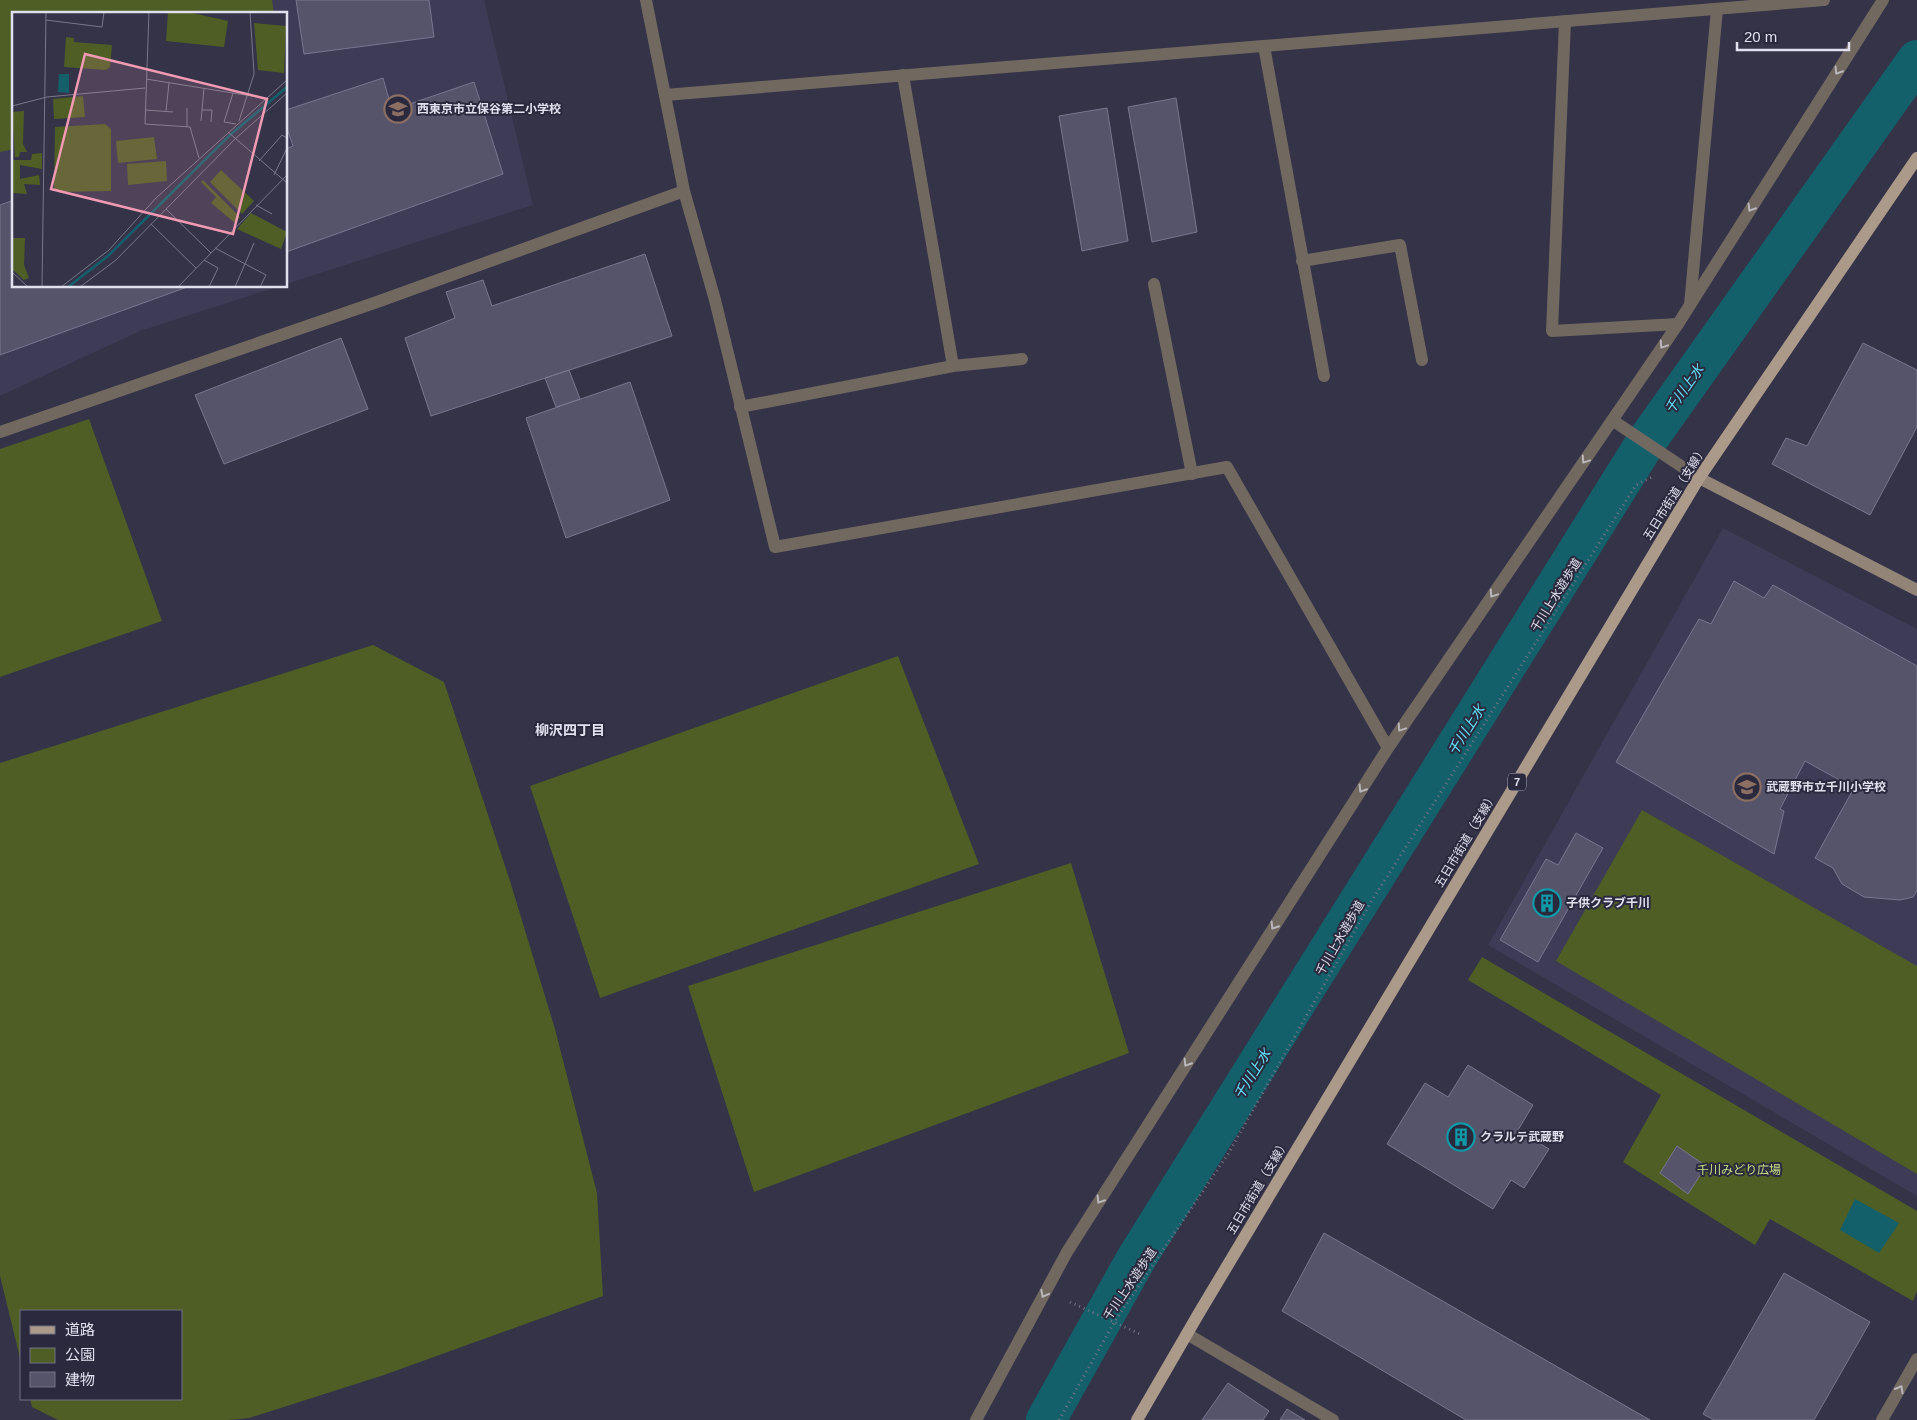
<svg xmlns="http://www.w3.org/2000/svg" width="1917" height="1420" viewBox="0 0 1917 1420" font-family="Helvetica,'Noto Sans JP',sans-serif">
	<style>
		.built { fill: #3d3b56 }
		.green { fill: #4f5e25 }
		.water { fill: #13606b }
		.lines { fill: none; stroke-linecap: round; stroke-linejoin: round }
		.canal { stroke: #13606b; stroke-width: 40 }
		.building { fill: #56546b; stroke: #787790 }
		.path { stroke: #747386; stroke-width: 3; stroke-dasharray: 1 4; stroke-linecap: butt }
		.lane { stroke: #716860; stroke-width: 12 }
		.street { stroke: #716860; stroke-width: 12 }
		.secondary { stroke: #928477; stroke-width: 12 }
		.primary { stroke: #ab9989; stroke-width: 12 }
		.oneway { stroke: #b9b6bc }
		.labels { text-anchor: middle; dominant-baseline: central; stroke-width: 4; stroke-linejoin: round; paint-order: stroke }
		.shield { fill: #2a293d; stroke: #a9a9b9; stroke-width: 1 }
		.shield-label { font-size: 11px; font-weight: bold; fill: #e0e0ee }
		.poi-label { font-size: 12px; font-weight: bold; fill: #e0e0ee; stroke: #2a293d; text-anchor: start }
		.street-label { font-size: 12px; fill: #e0e0ee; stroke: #2a293d }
		.park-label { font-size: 12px; fill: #c6e085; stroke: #2a293d }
		.water-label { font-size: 14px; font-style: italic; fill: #61e8fe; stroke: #2a293d }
		.neighbourhood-label { font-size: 14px; font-weight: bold; fill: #e0e0ee; stroke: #2a293d }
		.inset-river { fill: none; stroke: #13606b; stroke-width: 2.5 }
		.inset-road { fill: none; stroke: #79788a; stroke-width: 1 }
		.view { fill: #f19ab3; fill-opacity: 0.15; stroke: #f19ab3; stroke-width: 2.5 }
		.inset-edge { fill: none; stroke: #e0e0ee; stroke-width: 2.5 }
	</style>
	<rect width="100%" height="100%" fill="#343348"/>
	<path class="built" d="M0,0H484L533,205L286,284V14H14V286H280L140,331L0,396Z
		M1723,528L1917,629V1196L1488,945Z"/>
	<path class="green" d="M0,0H272L274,14H14V149L0,152Z
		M89,419L162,621L0,677V449Z
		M373,645L444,682L510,881L555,1029L597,1193L603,1296L384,1375L249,1418L228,1420H58L32,1407L30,1399H181V1311H21V1362L0,1276V763Z
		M898,656L979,864L600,998L530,786Z
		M1642,810L1917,966V1174L1556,961Z
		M1071,863L1129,1053L754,1192L688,986Z
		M1482,957L1917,1211V1291L1913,1301L1770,1219L1755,1245L1623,1162L1661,1095L1468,980Z"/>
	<path class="water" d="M1855,1199L1899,1223L1879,1253L1840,1230Z"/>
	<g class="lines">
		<path class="canal" d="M1046,1420L1136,1259L1644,445L1917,60"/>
	</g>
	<path class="building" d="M296,0H429L434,37L304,54Z
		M383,78L392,110L474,82L503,174L286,252V149L293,146L286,125V110Z
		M1176,98L1197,232L1152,242L1128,107Z
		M1107,108L1128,241L1082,251L1059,116Z
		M14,200V286H190L0,355V205Z
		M645,254L672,336L431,416L405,338L455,318L446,292L483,280L492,306Z
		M341,338L368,409L224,464L195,395Z
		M1863,343L1917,370V427L1870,515L1772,464L1786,438L1807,446Z
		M569,370L580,399L556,407L545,378Z
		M630,382L670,500L566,538L526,418Z
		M1734,581L1764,598L1773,585L1917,666V891L1913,897L1900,900L1864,897L1842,884L1833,868L1815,858L1854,788L1805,761L1780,809L1784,811L1774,854L1616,762L1699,619L1711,624Z
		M1576,833L1603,848L1538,962L1500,940L1546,859L1558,865Z
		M1468,1065L1533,1105L1518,1130L1549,1149L1524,1188L1511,1180L1493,1209L1387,1144L1425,1083L1448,1097Z
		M1677,1146L1706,1166L1688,1194L1660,1173Z
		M1324,1233L1650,1420H1466L1282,1311Z
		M1784,1273L1870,1322L1814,1420H1714L1703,1414Z
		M1228,1383L1269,1411L1263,1420H1202Z
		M1287,1409L1305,1420H1280Z"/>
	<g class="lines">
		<path class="path" d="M1070,1302L1142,1335
			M1059,1420L1115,1321L1228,1154L1371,902L1636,485L1652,477"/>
		<path class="lane" d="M1565,21L1552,331L1678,324
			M1264,46L1324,376
			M903,75L953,366
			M1302,261L1400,245L1422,360
			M1154,284L1192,474
			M1690,305L1717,9
			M740,407L953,366L1022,359"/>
		<path class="street" d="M646,0L684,191L715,300L775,547L1227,467L1388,748
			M665,95L1824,0
			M1612,420L1699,478
			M0,432L377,302L684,191
			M1187,1334L1333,1420
			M976,1420L1067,1252L1388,748L1678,324L1883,0
			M1882,1420L1917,1359"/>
		<path class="secondary" d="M1699,478L1917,590"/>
		<path class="primary" d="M1137,1420L1199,1313L1699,478L1917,158"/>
	</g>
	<defs><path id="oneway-chevron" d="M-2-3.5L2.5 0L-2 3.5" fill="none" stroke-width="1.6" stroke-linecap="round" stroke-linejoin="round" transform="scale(1.25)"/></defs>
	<g class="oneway">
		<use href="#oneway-chevron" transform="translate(1838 71) rotate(122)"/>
		<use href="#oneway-chevron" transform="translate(1751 208) rotate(122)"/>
		<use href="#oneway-chevron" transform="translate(1663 345) rotate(124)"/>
		<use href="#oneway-chevron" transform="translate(1585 460) rotate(124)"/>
		<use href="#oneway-chevron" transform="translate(1493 594) rotate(124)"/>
		<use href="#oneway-chevron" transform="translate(1401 728) rotate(124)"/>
		<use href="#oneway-chevron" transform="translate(1362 789) rotate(122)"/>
		<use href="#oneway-chevron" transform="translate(1274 926) rotate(122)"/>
		<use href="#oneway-chevron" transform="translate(1187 1063) rotate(122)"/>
		<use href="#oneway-chevron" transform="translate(1100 1200) rotate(122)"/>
		<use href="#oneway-chevron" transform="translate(1044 1294) rotate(118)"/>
		<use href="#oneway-chevron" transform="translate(1900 1389) rotate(-60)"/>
	</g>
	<defs>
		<g id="school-ring" transform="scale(1.4375)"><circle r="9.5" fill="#2a293d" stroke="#8d6e63" stroke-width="1.5"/><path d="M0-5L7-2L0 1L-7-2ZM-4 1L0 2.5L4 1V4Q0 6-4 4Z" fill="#8d6e63"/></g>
		<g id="building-ring" transform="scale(1.4375)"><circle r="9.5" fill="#2a293d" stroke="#0f9aa8" stroke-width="1.5"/><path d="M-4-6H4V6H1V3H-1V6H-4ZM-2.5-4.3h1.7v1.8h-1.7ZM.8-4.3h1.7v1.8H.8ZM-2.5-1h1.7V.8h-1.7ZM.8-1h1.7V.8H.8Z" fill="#0f9aa8"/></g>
	</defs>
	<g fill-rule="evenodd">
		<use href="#school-ring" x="398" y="109"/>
		<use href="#school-ring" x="1747" y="787"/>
		<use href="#building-ring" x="1547" y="903"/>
		<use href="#building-ring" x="1461" y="1137"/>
	</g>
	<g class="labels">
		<rect class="shield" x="1508" y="773.5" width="18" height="17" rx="4"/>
		<g class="shield-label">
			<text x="1517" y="782">7</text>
		</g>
		<g class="poi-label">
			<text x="417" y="109">西東京市立保谷第二小学校</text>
			<text x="1766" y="787">武蔵野市立千川小学校</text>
			<text x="1566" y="903">子供クラブ千川</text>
			<text x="1480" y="1137">クラルテ武蔵野</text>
		</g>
		<g class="street-label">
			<text transform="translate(1675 493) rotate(-58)">五日市街道（支線）</text>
			<text transform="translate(1556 595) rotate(-58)">千川上水遊歩道</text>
			<text transform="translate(1466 840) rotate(-59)">五日市街道（支線）</text>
			<text transform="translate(1340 938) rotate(-60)">千川上水遊歩道</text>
			<text transform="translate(1258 1187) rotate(-59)">五日市街道（支線）</text>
			<text transform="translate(1130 1284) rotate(-56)">千川上水遊歩道</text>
		</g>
		<g class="park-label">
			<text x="1739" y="1170">千川みどり広場</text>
		</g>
		<g class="water-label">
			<text transform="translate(1684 389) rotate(-55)">千川上水</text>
			<text transform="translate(1466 730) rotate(-58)">千川上水</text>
			<text transform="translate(1252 1074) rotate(-58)">千川上水</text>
		</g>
		<g class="neighbourhood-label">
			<text x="570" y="730">柳沢四丁目</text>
		</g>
	</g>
	<g transform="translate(12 12)">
		<rect width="275" height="275" fill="#343348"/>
		<path d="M156,0H176L216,9L212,35L154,29ZM242,11L274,14L272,61L246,58ZM54,25L62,26V30L100,33L98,55L94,58L52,55ZM71,84L73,105L42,107L41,87ZM12,99L11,132L15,140H8L7,145H3L0,100ZM93,112L99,117V179L47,180L42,176L43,115ZM142,125L145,147L106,151L104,129ZM30,141V157L8,153V167L27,163L28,173L12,172L15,182L0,181V148H19L20,142ZM154,149L155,169L116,173L115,152ZM209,158L242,189L230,202L198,170ZM191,168L228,205L223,211L199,191L204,185L189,170ZM239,201L275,220L269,237L225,217ZM0,226H13L12,253L17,266L12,268L0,257Z" fill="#4f5e25"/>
		<path d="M47,62H57V81L46,80Z" fill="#13606b"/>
		<path class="inset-river" d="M56,275L96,244L218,123L275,75"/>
		<path class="inset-road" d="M137,0L133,112L178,115L187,146M34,8L90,15L92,0M134,67L252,86M221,81L212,110L224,112M0,94L35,85L133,76M133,98L161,100M190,98H200L199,110M154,99L157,71M189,109L192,76M227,109L242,62L238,0M175,115V96M216,120L275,171M247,149L270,123L275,126M262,163L275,136M244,193L260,202M154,197L199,241M139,212L184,256M203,236L254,263L248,275M192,248L206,256L197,275M0,260L16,275M30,275L34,0M49,275L97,238L144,186L275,68M68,275L104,248L223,127L275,81M166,275L275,163M223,275L242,231"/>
		<path class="view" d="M73,42L255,87L221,222L39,177Z"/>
		<rect width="275" height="275" class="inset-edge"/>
	</g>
	<rect x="20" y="1310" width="162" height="90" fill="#2a293d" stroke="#737284"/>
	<rect x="30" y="1326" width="25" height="8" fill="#ab9989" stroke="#737284"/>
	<text x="65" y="1335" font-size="15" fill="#e0e0ee">道路</text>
	<rect x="30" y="1348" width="25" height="15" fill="#4f5e25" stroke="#737284"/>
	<text x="65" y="1360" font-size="15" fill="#e0e0ee">公園</text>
	<rect x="30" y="1372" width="25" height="15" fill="#56546b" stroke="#737284"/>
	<text x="65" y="1385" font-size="15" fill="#e0e0ee">建物</text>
	<path d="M1737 42v8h112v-8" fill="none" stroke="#e0e0ee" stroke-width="2.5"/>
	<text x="1744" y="42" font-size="15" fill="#e0e0ee" stroke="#2a293d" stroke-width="4" paint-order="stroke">20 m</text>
</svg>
